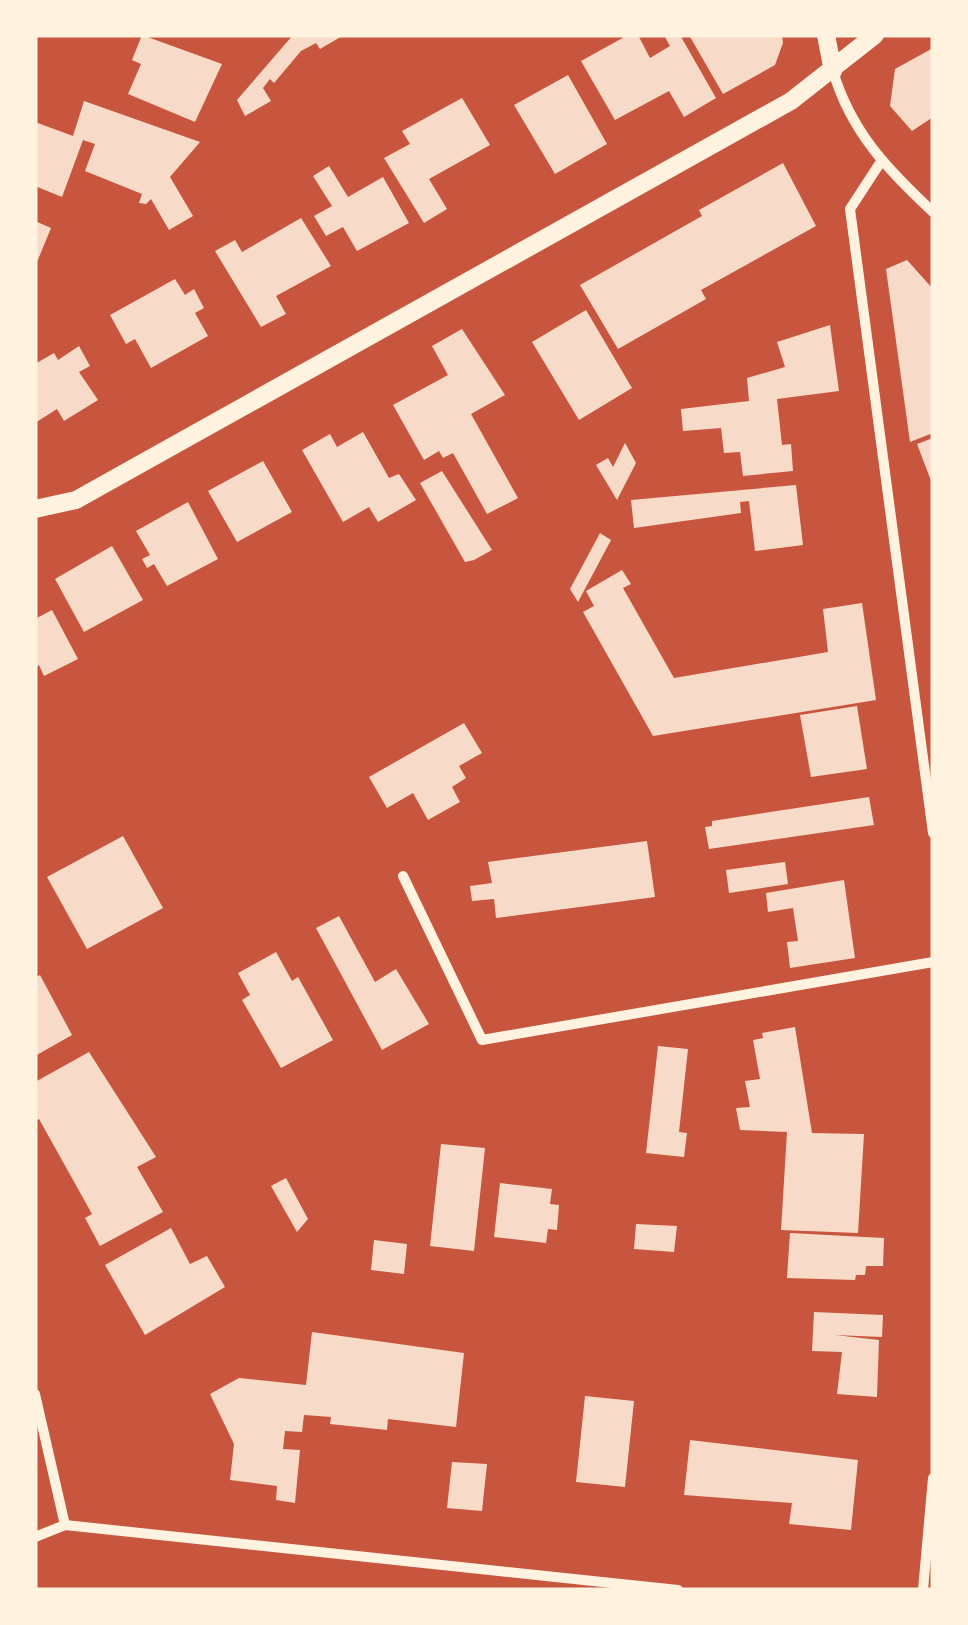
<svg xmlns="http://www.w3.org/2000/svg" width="968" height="1625" viewBox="0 0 968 1625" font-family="Bitter,serif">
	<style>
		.building { fill: #f7dbc8 }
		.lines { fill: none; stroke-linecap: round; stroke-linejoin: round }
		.minor { stroke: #fff3e0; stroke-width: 10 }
		.tertiary { stroke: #fff3e0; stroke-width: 18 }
	</style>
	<rect width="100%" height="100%" fill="#c8553d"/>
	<path class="building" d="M142,35L222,64L195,122L128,94L141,64L132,60Z
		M293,35H344L320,49L316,43L301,51L274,83L270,79L263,88L271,101L245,116L237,100Z
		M628,35H638L650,58L670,46L664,35H680L716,98L684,117L669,91L615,120L581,61Z
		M689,35H782L783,43L775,65L723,94Z
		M933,48V117L912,131L890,106L895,69Z
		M568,75L607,144L555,174L514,105Z
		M462,98L490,145L429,179L447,209L424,223L384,158L410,144L402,131Z
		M84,101L200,142L170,177L193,216L169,230L151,199L146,204L139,203L142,194L85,171L95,144L83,140L62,197L35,186V122L73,136Z
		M783,163L816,226L701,290L706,299L618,349L580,285L702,216L699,210Z
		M329,166L348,197L383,177L409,223L357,251L343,227L326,236L314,216L332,206L313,176Z
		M301,218L331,266L276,296L286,314L261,327L215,251L235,240L242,252Z
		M35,221L51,228L35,267Z
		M907,260L933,289V433L910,442L886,269Z
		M175,279L185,295L194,289L204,308L195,313L208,336L151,368L135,339L126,344L110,315Z
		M586,310L632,388L579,420L532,342Z
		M830,325L839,391L777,399L782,445L791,444L793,471L743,476L740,452L724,453L721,428L683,431L681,409L749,401L747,378L785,367L777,342Z
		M462,329L505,395L471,414L518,498L487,514L453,453L443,458L439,451L424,460L393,405L448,375L432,346Z
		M79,346L90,366L79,372L98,400L64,421L57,409L35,423V364L54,353L58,360Z
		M363,432L389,478L399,474L416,500L378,522L369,507L343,522L302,450L330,434L337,447Z
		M933,438V486L917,444Z
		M625,443L636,463L617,500L596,465L608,458L613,467Z
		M263,461L292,512L237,542L208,491Z
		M442,471L492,550L474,560L465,562L420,483Z
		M796,485L803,545L755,551L749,501L740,502L741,513L634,528L631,500Z
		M188,502L218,559L167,586L154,564L147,568L142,559L150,555L136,531Z
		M600,533L611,540L578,602L570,589Z
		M112,546L143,600L84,632L55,579Z
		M622,570L631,584L623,588L674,678L828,652L823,609L862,603L876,700L653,736L583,612L594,606L586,591Z
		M52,610L78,659L44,676L39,665L35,668V619Z
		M857,706L867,769L811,777L800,715Z
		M464,723L482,753L459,766L466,778L452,787L460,802L428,820L413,793L387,808L369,777Z
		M869,797L874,825L709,849L705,827L712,826V821Z
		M123,836L163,908L87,949L47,877Z
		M647,841L655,897L496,918L494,899L472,901L470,886L492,883L488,862Z
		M785,862L788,884L729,893L726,870Z
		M844,880L855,958L790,968L787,942L798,941L793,908L768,912L766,893Z
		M339,916L375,982L396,969L429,1024L382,1050L316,928Z
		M276,952L292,981L298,977L333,1040L281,1068L242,1000L250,995L238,973Z
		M40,975L72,1035L35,1056V978Z
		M795,1027L812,1133L864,1134L858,1233L781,1230L787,1132L740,1130L736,1108L750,1107L745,1081L760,1079L753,1040L763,1038L762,1033Z
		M658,1046L688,1049L679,1132L687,1133L684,1157L646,1153Z
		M89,1052L156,1157L137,1167L163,1212L100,1246L85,1218L92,1214L39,1119L35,1121V1082Z
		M441,1144L485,1148L474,1251L430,1246Z
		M286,1178L308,1219L297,1232L271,1186Z
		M500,1183L552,1189L550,1204L559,1205L557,1230L548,1229L546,1243L494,1237Z
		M636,1224L677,1226L674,1252L634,1249Z
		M171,1228L190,1264L207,1256L225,1287L145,1335L105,1265Z
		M790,1233L884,1238L883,1266H866L865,1275H856L855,1280L787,1278Z
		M374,1240L407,1244L404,1274L371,1270Z
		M814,1312L883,1315L882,1337L835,1335L879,1340L877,1397L837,1394L842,1352L812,1351Z
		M312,1332L464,1353L456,1427L388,1419L387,1430L330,1424L331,1417L304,1415L302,1432L285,1431L283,1449L300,1450L295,1503L276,1500L277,1486L230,1480L234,1444L210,1394L239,1378L306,1385Z
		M585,1396L634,1401L625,1487L576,1482Z
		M690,1440L858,1460L851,1530L789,1524L792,1503L684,1495Z
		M452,1462L487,1464L482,1511L447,1508Z"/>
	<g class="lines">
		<path class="minor" d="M833,71C851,132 888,170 933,212
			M880,163L850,209L933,833
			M403,876L482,1040L933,962
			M35,1394L65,1525
			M35,1537L65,1525L678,1590
			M923,1590L933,1478"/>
		<path class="tertiary" d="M826,35L833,71
			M35,509L76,500L791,101L875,35"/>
	</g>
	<rect width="968" height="1625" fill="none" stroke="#fff3e0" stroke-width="75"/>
</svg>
